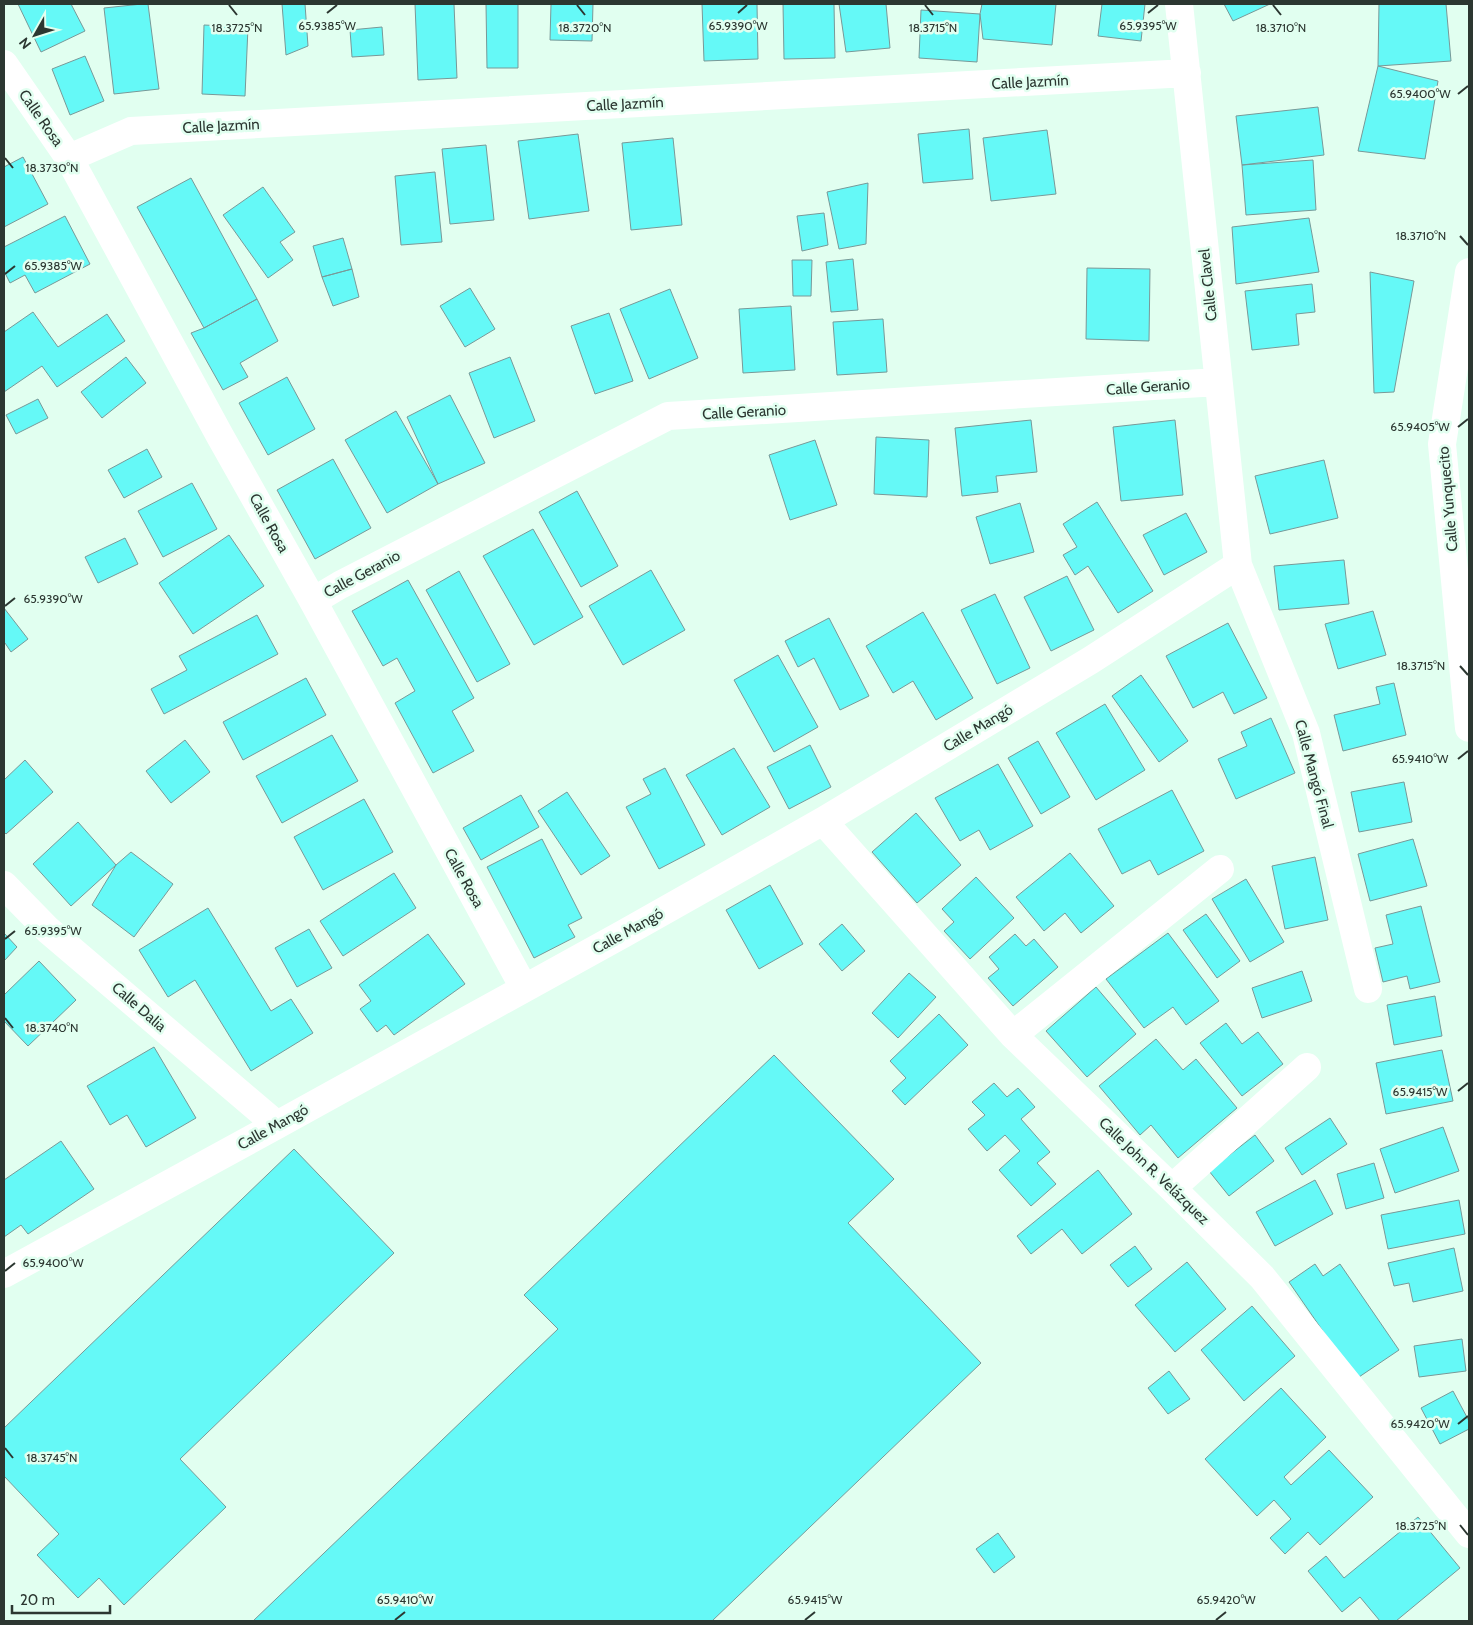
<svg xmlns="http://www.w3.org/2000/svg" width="1473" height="1625" viewBox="0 0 1473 1625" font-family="Cabin,sans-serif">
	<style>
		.building { fill: #65f9f7; stroke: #789998 }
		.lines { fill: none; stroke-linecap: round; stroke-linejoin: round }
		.minor { stroke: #fff; stroke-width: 28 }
		.ticks { fill: none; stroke: #2c3731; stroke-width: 2 }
		.labels { text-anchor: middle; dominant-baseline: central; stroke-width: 5; stroke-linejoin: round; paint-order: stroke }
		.street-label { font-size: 15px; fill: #2c3731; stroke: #e1fff0 }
		.ticks-label { font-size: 12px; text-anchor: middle; fill: #2c3731; stroke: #e1fff0; stroke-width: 5; stroke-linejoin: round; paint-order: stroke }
	</style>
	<rect width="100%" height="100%" fill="#e1fff0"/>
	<path class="building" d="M18,4H71L85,31L41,52Z
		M142,4H148L159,89L114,94L104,8Z
		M282,4H305L308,46L286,55Z
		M415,4H454L457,78L418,80Z
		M486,4H518V68H487Z
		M551,4H593L592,41L550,40Z
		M702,4H757L758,59L704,61Z
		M783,4H834L835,58L784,59Z
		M839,4H886L890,48L846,52Z
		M982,4H1056L1052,45L983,39L980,14Z
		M1102,4H1145L1141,41L1098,36Z
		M1224,4H1270L1233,21Z
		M1379,4H1446L1451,61L1378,66Z
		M921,10L980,14L977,62L919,58Z
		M204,25L248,27L245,96L202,94Z
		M382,27L384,55L352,57L350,30Z
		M85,56L104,101L70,115L52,69Z
		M1378,66L1438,81L1425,159L1358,151Z
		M1318,107L1324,155L1242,165L1236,116Z
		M969,129L973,179L923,183L918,134Z
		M1047,130L1056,194L991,201L983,138Z
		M578,134L589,211L529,219L518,141Z
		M673,138L682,225L631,230L622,143Z
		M486,145L494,220L450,224L442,149Z
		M23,157L48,204L4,227V167Z
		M1313,160L1316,210L1246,215L1242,165Z
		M435,172L442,242L401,245L395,176Z
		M191,178L257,299L204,328L137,207Z
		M868,183L866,244L839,249L827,192Z
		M263,187L295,232L280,242L293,260L268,278L223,215Z
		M824,213L828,245L802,251L797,216Z
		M65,216L90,264L35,293L25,275L10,283L4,271V247Z
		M1309,218L1319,272L1236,284L1232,227Z
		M343,238L352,269L322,277L313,246Z
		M853,259L858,310L831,312L826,262Z
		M792,260H812L811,296H793Z
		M1087,268L1150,269L1149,341L1086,339Z
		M352,269L359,297L333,306L322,277Z
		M1370,272L1414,281L1394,392L1374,393Z
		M1312,284L1315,312L1296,314L1299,345L1252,350L1245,291Z
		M470,288L495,329L465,347L440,306Z
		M670,289L698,358L649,379L620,309Z
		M257,299L278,341L240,363L248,377L223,390L191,333L204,328Z
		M791,306L795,370L743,373L739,309Z
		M33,312L58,347L107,314L125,341L57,387L42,366L4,392V332Z
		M609,313L633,381L595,394L571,326Z
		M883,319L887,372L837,375L833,322Z
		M126,357L146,383L102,418L81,392Z
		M510,357L535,421L494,438L469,373Z
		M287,377L315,429L268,455L239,403Z
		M450,395L485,463L438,484L407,417Z
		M38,399L48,418L16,434L6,415Z
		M396,411L438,484L387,513L345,440Z
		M1031,420L1037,472L996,476L998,492L962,496L955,428Z
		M1175,420L1183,495L1121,501L1113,427Z
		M876,437L929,440L927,497L874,494Z
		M815,440L837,505L790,520L769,455Z
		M147,449L162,477L124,498L108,470Z
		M333,459L371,528L315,559L277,490Z
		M1324,460L1338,518L1270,534L1255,476Z
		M192,483L217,529L163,557L138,511Z
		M577,491L618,566L581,587L539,512Z
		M1097,502L1153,591L1118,613L1088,566L1075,575L1063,555L1077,547L1063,524Z
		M1020,503L1034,552L990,564L976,517Z
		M1186,513L1207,552L1164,575L1143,535Z
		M533,529L583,617L534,645L483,556Z
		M229,535L264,586L193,634L159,583Z
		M125,538L138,564L98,583L85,557Z
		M1344,560L1349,604L1279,610L1274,566Z
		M651,570L685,630L623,665L589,606Z
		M459,571L510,664L477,682L426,590Z
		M1067,576L1094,630L1051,651L1024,597Z
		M408,580L474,698L452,711L474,751L433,773L395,703L415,691L397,658L383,666L352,611Z
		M995,594L1030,668L997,684L961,610Z
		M4,608L28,639L11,652L5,643L4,644Z
		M1373,611L1386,655L1338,669L1325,624Z
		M923,612L973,698L936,720L913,681L893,693L866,646Z
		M257,615L278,654L164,714L151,689L187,670L179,656Z
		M829,618L869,696L840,710L814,658L798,667L785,641Z
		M1228,623L1267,698L1234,714L1223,692L1193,708L1166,656Z
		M778,655L818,727L774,752L734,680Z
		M1141,675L1188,741L1159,762L1112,696Z
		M306,678L326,715L243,760L223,722Z
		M1394,683L1406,735L1343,751L1334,715L1380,704L1376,687Z
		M1105,704L1145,770L1096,800L1056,733Z
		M1271,718L1295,773L1236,799L1218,759L1247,746L1241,732Z
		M332,735L358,781L282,823L256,776Z
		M185,740L210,772L171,803L146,771Z
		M1038,741L1070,797L1041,814L1008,758Z
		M810,745L831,787L789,809L767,767Z
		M734,748L770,807L722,835L686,775Z
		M25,760L53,792L6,834L4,832V780Z
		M998,764L1033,826L990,850L979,830L960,841L935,798Z
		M665,768L705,845L659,869L626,807L651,794L643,779Z
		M1404,782L1412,822L1359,832L1351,792Z
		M1172,790L1204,851L1158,875L1150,860L1122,874L1098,829Z
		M567,792L610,856L581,875L538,811Z
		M521,795L539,827L481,860L463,828Z
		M364,799L393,852L323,890L294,837Z
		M916,813L961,865L917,903L872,852Z
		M78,822L116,865L71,906L33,864Z
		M542,839L582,918L568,925L575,937L534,958L487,867Z
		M1413,839L1427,886L1370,901L1358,854Z
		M131,852L173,884L134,937L92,905L116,865Z
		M1070,853L1114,906L1081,933L1065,913L1044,931L1016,897Z
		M1315,857L1328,920L1285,929L1272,866Z
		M394,873L416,908L343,956L320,921Z
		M976,877L1014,918L970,959L944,931L954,922L942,909Z
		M1246,879L1284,942L1250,962L1212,899Z
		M770,885L803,944L759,969L726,910Z
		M1421,906L1440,982L1410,989L1407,976L1383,982L1375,948L1393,944L1386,915Z
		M208,908L271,1011L291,999L313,1033L251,1071L195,980L168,997L139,950Z
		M1206,914L1240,961L1217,978L1183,930Z
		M842,924L865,951L842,971L819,944Z
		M309,929L332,968L297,987L275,948Z
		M4,933L17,947L4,961Z
		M1168,933L1219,1001L1186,1025L1173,1007L1144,1028L1106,979Z
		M428,934L465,984L394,1035L386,1025L377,1032L360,1009L371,1001L359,985Z
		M1015,934L1026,946L1034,939L1058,967L1013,1006L988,978L999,969L989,957Z
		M39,961L76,1000L28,1046L4,1021V995Z
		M1302,971L1312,1001L1262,1018L1252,988Z
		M909,973L936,997L898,1038L872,1013Z
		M1096,987L1136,1034L1087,1077L1046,1031Z
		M1435,996L1442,1036L1394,1045L1387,1005Z
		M939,1014L968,1045L905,1105L892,1091L906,1078L890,1061Z
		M1226,1023L1242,1044L1258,1032L1283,1064L1242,1096L1200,1043Z
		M1156,1039L1183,1070L1196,1059L1237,1108L1178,1158L1151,1125L1140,1135L1099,1086Z
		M154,1047L196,1118L146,1147L127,1115L110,1125L87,1086Z
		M1442,1050L1453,1101L1386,1114L1376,1063Z
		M774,1055L894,1179L848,1223L981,1363L712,1621H253L558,1329L524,1295Z
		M994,1083L1007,1097L1018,1088L1035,1107L1021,1119L1050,1152L1037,1163L1056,1184L1031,1206L999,1170L1020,1151L1005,1135L987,1151L968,1129L985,1115L972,1102Z
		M1330,1118L1347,1144L1302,1175L1285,1148Z
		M1443,1127L1459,1171L1395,1193L1380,1149Z
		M1255,1135L1274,1161L1229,1196L1209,1171Z
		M61,1141L94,1189L28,1234L21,1225L4,1237V1180Z
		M294,1149L394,1253L180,1459L226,1507L124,1605L99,1578L78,1598L37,1555L59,1534L4,1476V1428Z
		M1374,1163L1384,1198L1346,1209L1337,1174Z
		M1098,1170L1132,1214L1082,1254L1062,1229L1031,1254L1017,1236Z
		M1315,1180L1333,1214L1275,1246L1256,1212Z
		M1459,1200L1465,1234L1388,1249L1381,1215Z
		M1135,1246L1152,1269L1128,1287L1110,1265Z
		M1454,1248L1463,1291L1413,1302L1409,1283L1394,1286L1388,1263Z
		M1187,1262L1226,1309L1175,1352L1135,1305Z
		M1315,1264L1323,1276L1340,1264L1399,1350L1356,1379L1289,1282Z
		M1252,1306L1295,1356L1244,1401L1201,1350Z
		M1462,1339L1466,1371L1419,1377L1414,1346Z
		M1169,1371L1190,1399L1168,1414L1148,1388Z
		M1281,1388L1326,1437L1284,1477L1291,1485L1329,1450L1373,1497L1320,1545L1308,1532L1285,1554L1270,1538L1291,1519L1274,1500L1257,1516L1205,1459Z
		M1453,1391L1469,1421V1429L1440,1444L1421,1408Z
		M1418,1517L1460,1568L1396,1621H1380L1360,1597L1342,1612L1308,1571L1326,1556L1344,1578Z
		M998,1533L1015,1557L994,1573L976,1549Z"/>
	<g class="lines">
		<path class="minor" d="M1179,4L1238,565L1306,733L1368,989
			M4,64L69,158L220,436L313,601L524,988
			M69,158L131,131L1187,73
			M1469,272L1442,444L1469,728
			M313,601L340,585L668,416L1218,382
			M823,821L1013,1035L1172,1188L1262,1277L1469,1534
			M4,885L48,930L277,1125
			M1013,1035L1220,869
			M1172,1188L1307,1067
			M4,1274L277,1125L623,934L823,821L1091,660L1238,565"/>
	</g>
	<path class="ticks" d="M229,5L237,15M577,5L585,15M925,5L933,15M1273,5L1281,15M327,13L337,5M738,13L747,5M1148,13L1158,5M1458,94L1468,86M5,158L13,168M1460,236L1468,245M5,274L15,266M1458,427L1468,419M5,606L15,598M1460,666L1468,675M1458,759L1468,751M5,939L15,931M5,1018L13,1028M1458,1091L1468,1083M5,1271L15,1263M1458,1424L1468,1416M5,1448L13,1458M1460,1525L1468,1535M395,1620L405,1612M805,1620L815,1612M1216,1620L1226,1612"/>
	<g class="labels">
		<g class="street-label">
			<text transform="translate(1030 82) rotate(-3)">Calle Jazmín</text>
			<text transform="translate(625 104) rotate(-3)">Calle Jazmín</text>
			<text transform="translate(41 118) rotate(55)">Calle Rosa</text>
			<text transform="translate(221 126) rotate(-3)">Calle Jazmín</text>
			<text transform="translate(1208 285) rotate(-96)">Calle Clavel</text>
			<text transform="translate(1148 387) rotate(-4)">Calle Geranio</text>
			<text transform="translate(744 412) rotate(-3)">Calle Geranio</text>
			<text transform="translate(1448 499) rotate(-95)">Calle Yunquecito</text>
			<text transform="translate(269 523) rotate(61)">Calle Rosa</text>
			<text transform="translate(362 574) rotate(-28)">Calle Geranio</text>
			<text transform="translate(978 728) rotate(-31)">Calle Mangó</text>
			<text transform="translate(1314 774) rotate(75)">Calle Mangó Final</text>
			<text transform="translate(464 878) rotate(61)">Calle Rosa</text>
			<text transform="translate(628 931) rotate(-29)">Calle Mangó</text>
			<text transform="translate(139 1007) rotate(41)">Calle Dalia</text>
			<text transform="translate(273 1127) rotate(-29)">Calle Mangó</text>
			<text transform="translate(1154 1171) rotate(44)">Calle John R. Velázquez</text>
		</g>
	</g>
	<g class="ticks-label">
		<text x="327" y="30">65.9385°W</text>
		<text x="738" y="30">65.9390°W</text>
		<text x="1148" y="30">65.9395°W</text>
		<text x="1281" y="32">18.3710°N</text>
		<text x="237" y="32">18.3725°N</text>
		<text x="585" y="32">18.3720°N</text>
		<text x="933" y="32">18.3715°N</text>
		<text x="1420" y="98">65.9400°W</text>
		<text x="52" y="172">18.3730°N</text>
		<text x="1421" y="240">18.3710°N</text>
		<text x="53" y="270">65.9385°W</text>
		<text x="1420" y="431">65.9405°W</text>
		<text x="53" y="603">65.9390°W</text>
		<text x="1421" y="670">18.3715°N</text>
		<text x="1420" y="763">65.9410°W</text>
		<text x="53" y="935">65.9395°W</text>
		<text x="52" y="1032">18.3740°N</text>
		<text x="1420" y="1096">65.9415°W</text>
		<text x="53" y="1267">65.9400°W</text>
		<text x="1420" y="1428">65.9420°W</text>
		<text x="52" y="1462">18.3745°N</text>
		<text x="1421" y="1530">18.3725°N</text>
		<text x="405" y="1604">65.9410°W</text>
		<text x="815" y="1604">65.9415°W</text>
		<text x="1226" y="1604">65.9420°W</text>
	</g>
	<rect width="1473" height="1625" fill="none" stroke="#2c3731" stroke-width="10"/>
	<g transform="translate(35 35) rotate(231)" stroke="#e1fff0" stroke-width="4" paint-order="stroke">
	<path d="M0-4L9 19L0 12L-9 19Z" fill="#2c3731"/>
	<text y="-8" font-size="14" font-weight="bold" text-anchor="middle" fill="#2c3731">N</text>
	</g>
	<path d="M12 1605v8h98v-8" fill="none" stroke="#2c3731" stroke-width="2.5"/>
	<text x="20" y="1605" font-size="15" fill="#2c3731" stroke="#e1fff0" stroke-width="4" paint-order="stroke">20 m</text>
</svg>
